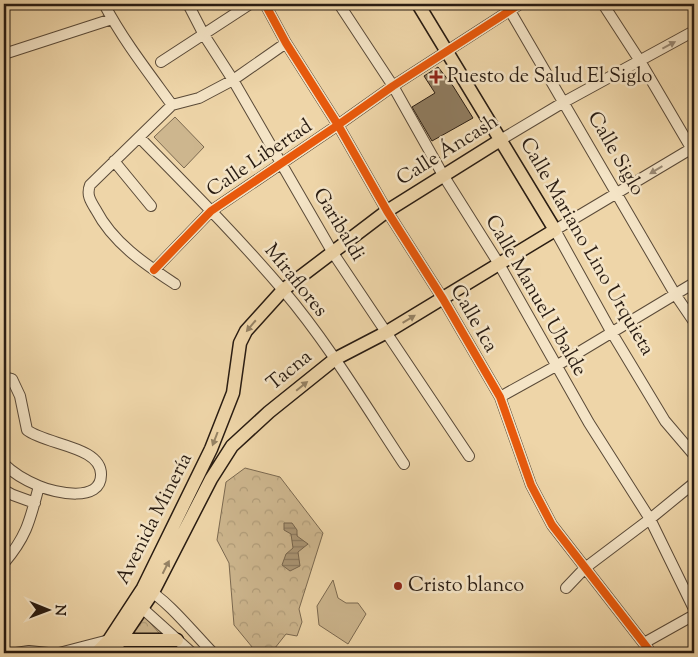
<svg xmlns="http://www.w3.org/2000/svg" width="698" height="657" viewBox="0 0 698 657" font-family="'Sorts Mill Goudy',serif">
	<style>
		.park { fill: url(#park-crowns); stroke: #7b6950 }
		.garden { fill: #cdb68e; stroke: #7b6950 }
		.water { fill: url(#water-rules); stroke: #77654d }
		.building { fill: #8f7c60; stroke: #291c12 }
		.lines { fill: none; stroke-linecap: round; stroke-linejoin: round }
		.minor-casing { stroke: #5a4a38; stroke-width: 12 }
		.major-casing { stroke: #291c12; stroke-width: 15 }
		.minor { stroke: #f4e4c6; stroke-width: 10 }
		.major { stroke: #eed5a8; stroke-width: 12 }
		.cycleway-casing { stroke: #f4e4c6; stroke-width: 11 }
		.cycleway { stroke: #e8590c; stroke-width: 8 }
		.oneway { fill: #998a75 }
		.oneway2 { fill: #958264 }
		.poi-dot { fill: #8f2418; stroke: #f4e4c6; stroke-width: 2 }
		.labels { text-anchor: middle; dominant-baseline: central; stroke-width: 5; stroke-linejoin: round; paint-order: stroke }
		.poi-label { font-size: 20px; fill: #291c12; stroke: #f4e4c6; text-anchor: start }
		.street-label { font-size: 20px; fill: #291c12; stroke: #f4e4c6 }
	</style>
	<defs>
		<pattern id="park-crowns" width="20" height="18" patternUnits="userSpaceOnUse" patternTransform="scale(1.25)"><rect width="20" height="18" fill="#cdb68e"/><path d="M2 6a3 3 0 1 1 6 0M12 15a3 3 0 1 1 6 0" fill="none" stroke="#b09c79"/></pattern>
		<pattern id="water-rules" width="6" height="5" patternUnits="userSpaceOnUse" patternTransform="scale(1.25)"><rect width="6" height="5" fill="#ab9675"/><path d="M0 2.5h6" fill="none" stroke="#8b7a5f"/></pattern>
	</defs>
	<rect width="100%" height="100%" fill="#eed5a8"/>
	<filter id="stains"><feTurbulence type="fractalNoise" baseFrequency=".004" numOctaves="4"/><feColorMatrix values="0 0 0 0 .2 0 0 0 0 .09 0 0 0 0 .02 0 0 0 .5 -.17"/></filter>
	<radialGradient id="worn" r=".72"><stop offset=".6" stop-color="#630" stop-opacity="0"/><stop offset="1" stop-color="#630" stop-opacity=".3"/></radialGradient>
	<path class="park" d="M245,468L280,477L323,533L299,609L302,622L297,636L286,634L271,653H257L234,625L229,563L217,540L226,482Z
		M143,615L161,635L129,636Z"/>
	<path class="garden" d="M175,117L204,147L184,168L154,137Z
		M333,580L338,598L346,603H358L366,614L348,644L319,625L317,606Z"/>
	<path class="water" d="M284,523H292L297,530V536L308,544L298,552L300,566L290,571L282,565L286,554L293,548L291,534L284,530Z"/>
	<path class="building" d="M438,67L453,86L473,118L432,141L412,107L435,93L424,76Z"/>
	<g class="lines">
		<g class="minor-casing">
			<path id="minor" d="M104,4C123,40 148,72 172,105
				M188,4L204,35L233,80L333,253L469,456
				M265,4L286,43L338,125L387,211L443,299L500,397L531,485L552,525L649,650
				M339,4L393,86L443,175L499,264L589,423L650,519L694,609
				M506,4L675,294L694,322
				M603,4L640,61L694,153
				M4,54L112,19
				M161,62L250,4
				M140,138C188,187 238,237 283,290C328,343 365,405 404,464
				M502,139L564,102L694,31
				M694,147L555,230L612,333L665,421L694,455
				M114,161L151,206
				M154,270L211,211L338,125L393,86L520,4
				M175,284C145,264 113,243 96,210C91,202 86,195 90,185L172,105L199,98L233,80L286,43
				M4,377L12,379L20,396L27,430C46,445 102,446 101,475C101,503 55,493 39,486C27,481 13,473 4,464
				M500,397L556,366L694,283
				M4,490L13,495L35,503
				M4,563C27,536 30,520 39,486
				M566,588L585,568L650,519L694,483
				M147,590C165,597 198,638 213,653
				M135,605L142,608L192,653
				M644,643L694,615
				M16,653L29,651L48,653
				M51,653H59L109,640"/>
		</g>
		<g class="major-casing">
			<path id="major" d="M122,640H177
				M96,653L109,640L143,588L211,449L233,393L240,343L246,331L283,290L387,211L502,139
				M112,653L153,592L211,479L232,446L269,412L335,359L387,332L555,230L418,4"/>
		</g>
		<use href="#minor" class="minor"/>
		<use href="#major" class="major"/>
		<g class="cycleway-casing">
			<path id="cycleway" d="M265,4L286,43L338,125L387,211L443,299L500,397L531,485L552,525L649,650
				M154,270L211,211L338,125L393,86L520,4"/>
		</g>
		<use href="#cycleway" class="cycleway"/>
	</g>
	<defs><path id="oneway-solid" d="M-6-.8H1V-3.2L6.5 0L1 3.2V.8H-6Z" transform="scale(1.25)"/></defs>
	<g class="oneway">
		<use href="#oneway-solid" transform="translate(669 45) rotate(-28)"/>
		<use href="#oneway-solid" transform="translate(656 170) rotate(149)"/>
	</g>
	<g class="oneway2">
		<use href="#oneway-solid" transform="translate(409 319) rotate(-31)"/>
		<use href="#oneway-solid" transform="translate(251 326) rotate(130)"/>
		<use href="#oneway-solid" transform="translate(302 386) rotate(-39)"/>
		<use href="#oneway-solid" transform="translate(215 439) rotate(111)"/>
		<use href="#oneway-solid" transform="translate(166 567) rotate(-63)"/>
	</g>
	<g class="poi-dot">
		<path d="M433.5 69.5h5v5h5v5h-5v5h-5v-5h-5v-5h5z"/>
		<circle cx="398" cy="586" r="5"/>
	</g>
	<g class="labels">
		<g class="poi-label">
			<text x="447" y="77">Puesto de Salud El Siglo</text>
			<text x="408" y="586">Cristo blanco</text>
		</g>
		<g class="street-label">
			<text transform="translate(448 151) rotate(-32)">Calle Áncash</text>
			<text transform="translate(615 154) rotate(60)">Calle Siglo</text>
			<text transform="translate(260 159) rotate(-34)">Calle Libertad</text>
			<text transform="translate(338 225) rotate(59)">Garibaldi</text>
			<text transform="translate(586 247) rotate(60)">Calle Mariano Lino Urquieta</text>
			<text transform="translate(295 281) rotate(51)">Miraflores</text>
			<text transform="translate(535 296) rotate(60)">Calle Manuel Ubalde</text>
			<text transform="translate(473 319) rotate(60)">Calle Ica</text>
			<text transform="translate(290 371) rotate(-39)">Tacna</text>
			<text transform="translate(155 519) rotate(-63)">Avenida Minería</text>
		</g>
	</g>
	<rect width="698" height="657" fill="none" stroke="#eed5a8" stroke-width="20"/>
	<rect x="5" y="5" width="688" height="647" fill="none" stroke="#291c12" stroke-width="2.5"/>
	<rect x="10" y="10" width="678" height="637" fill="none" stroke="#291c12"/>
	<g transform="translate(48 610) rotate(91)" stroke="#f4e4c6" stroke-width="4" paint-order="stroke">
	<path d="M0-4L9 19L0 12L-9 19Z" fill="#291c12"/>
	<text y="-8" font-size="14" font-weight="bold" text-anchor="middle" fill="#291c12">N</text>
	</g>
	<rect width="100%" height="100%" filter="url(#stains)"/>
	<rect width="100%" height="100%" fill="url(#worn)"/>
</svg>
